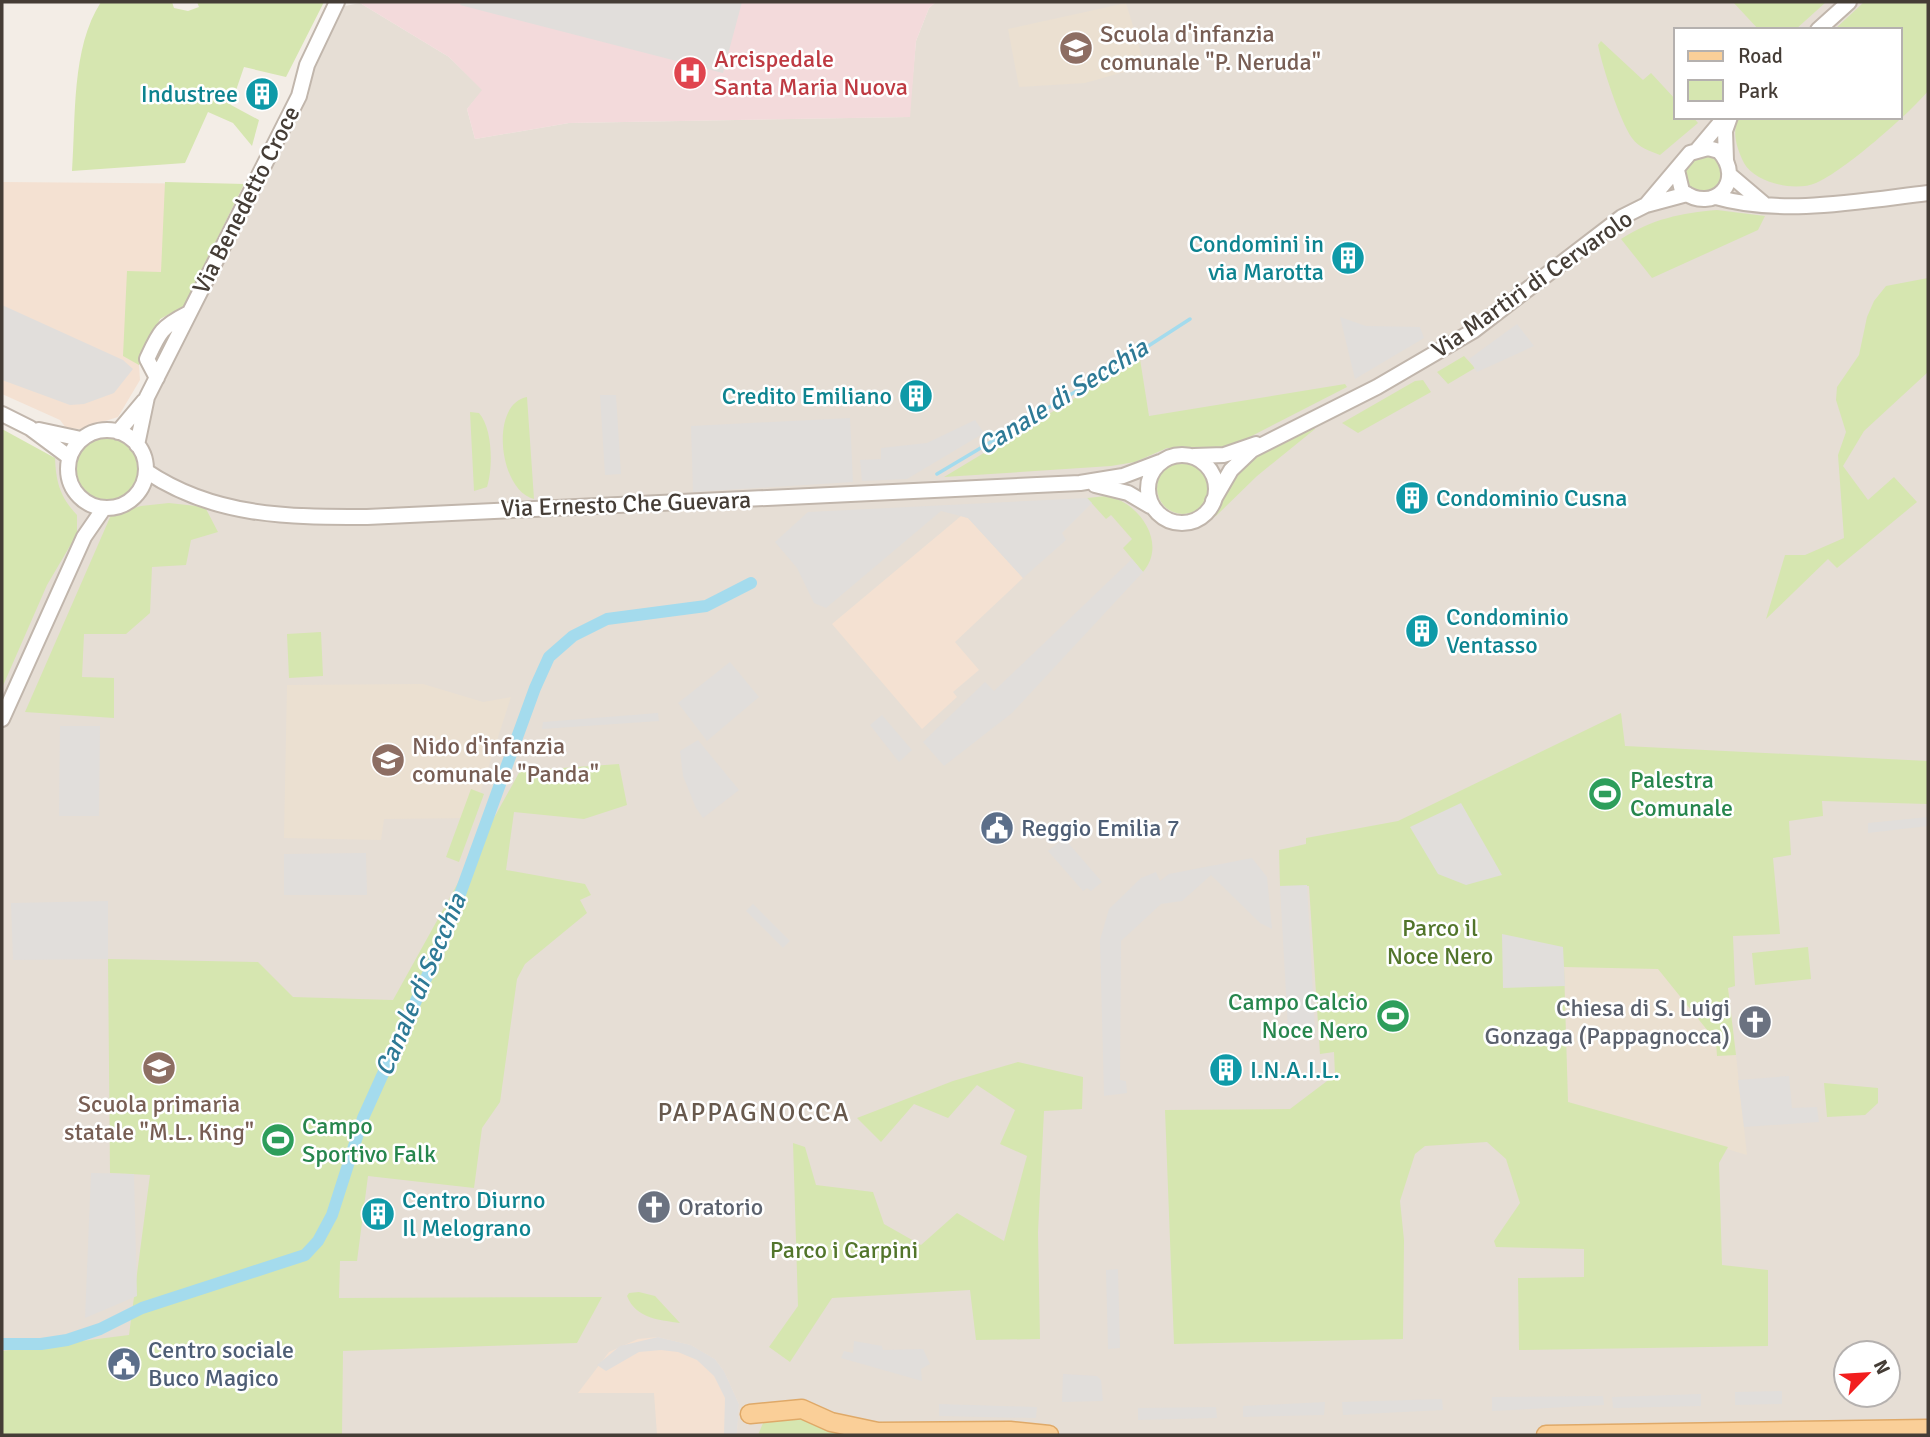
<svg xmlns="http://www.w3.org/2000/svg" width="1930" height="1437" viewBox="0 0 1930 1437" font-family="Signika,sans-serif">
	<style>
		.residential { fill: #e6ded5; fill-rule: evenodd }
		.commercial { fill: #f4e1d2 }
		.education { fill: #ebe0d1 }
		.medical { fill: #f3dadb }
		.green { fill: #d6e6b0 }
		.parking { fill: #e1dedb }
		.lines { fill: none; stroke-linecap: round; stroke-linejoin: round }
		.stream { stroke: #a4dbed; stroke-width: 3.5 }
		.canal { stroke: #a4dbed; stroke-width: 12 }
		.minor-casing { stroke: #c1b6ac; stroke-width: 18 }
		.major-casing { stroke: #dfa968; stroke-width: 21 }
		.minor { stroke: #fff; stroke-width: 14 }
		.major { stroke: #facf98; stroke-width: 18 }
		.labels { text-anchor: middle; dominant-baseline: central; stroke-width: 5; stroke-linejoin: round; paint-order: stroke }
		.education-label { font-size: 24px; fill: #785e54; stroke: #fff; text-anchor: start }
		.health-label { font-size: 24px; fill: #be3a42; stroke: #fff; text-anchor: start }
		.culture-label { font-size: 24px; fill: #0d838f; stroke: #fff; text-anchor: start }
		.street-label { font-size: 24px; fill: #453d36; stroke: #fff }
		.leisure-label { font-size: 24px; fill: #27864d; stroke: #fff; text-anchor: start }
		.service-label { font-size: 24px; fill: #4e5e75; stroke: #fff; text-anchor: start }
		.park-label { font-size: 24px; fill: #52752b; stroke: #fff }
		.worship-label { font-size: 24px; fill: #5b616d; stroke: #fff; text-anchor: end }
		.water-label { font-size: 26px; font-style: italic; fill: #2e7a96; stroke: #fff }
		.neighbourhood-label { font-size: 26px; letter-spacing: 2px; fill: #68594d; stroke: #fff }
	</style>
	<rect width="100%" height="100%" fill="#f3ede6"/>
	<path class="residential" d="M936,2H1928V1435H2V459L36,463L78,451L112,467L244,184L260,190L309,95L313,69L345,6L360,3L449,57L483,90L467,109L475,139L569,123L909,117L916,41L929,8ZM1676,30H1900V117H1676ZM1846,1353H1888V1395H1846Z"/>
	<path class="commercial" d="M2,182L244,184L184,306L160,319L139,365L140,380L118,417L80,429L66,428L60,420L2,394Z
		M961,516L968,518L1023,578L955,642L979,670L953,692L957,697L922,729L832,624Z
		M658,1337L691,1345L715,1359L724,1371L739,1404L737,1435H657L654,1393H578L609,1352L638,1339Z"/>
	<path class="education" d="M1126,3L1145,66L1085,83L1019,87L1008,29Z
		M423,684L483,702L511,697L472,818L384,819L381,840L284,838L287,685Z
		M1563,947L1725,956L1747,1155L1568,1102Z"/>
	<path class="medical" d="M936,2L929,8L916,41L910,117L569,123L475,139L467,109L482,90L449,57L360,3Z"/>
	<path class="green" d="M101,2H172L174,8L188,11L199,7L197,2H324L286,77L244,67L231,105L259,120L252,146L233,123L208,112L185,163L72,171C76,118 71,48 101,2Z
		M1733,2H1826L1795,30H1759Z
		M1864,2H1928V91C1909,114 1844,171 1816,183C1795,192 1755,183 1744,163C1737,149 1731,132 1739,117H1900V30H1834Z
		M1601,41L1643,80L1651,73L1676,100V117H1693L1698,123L1660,155C1650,151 1639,148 1632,138C1620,121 1602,66 1598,45Z
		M1685 175a19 19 0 1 1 38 0a19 19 0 1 1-38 0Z
		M165,182L244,184L184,306L160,319L139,365L123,356L127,271L161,272Z
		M1717,210L1765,216L1758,230L1652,278L1621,239C1652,219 1681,213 1717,210Z
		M1928,278V372L1864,431L1843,466L1868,500L1894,477L1917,502L1837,568L1828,559L1766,619L1785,555H1805L1844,538L1838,455L1846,432L1836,400L1837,387L1859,355L1867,317L1874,301L1886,286Z
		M1464,356L1475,368L1448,384L1437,372Z
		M1140,359L1149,416L1345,384L1347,387L1242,441L1214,449L1167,448L1135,462L1111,466L944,477Z
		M1423,380L1431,392L1358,433L1342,423L1415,381Z
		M527,397L534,499C499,491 489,404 527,397Z
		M470,412L479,413C493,429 493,468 487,487L474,491Z
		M1313,425L1315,429L1257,476L1216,516L1209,518L1227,483L1260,451Z
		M2,429L55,458C56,482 60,497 77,515V534L47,585L2,688Z
		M74 469a33 33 0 1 1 66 0a33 33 0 1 1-66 0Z
		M1157 488a26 26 0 1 1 52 0a26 26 0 1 1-52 0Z
		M1107,496C1139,502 1168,543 1143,572L1123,548L1132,539L1111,515L1106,519L1087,498Z
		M169,503L205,507L218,532L191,540L186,565L152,567L150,613L126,634H84L82,677L114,678V718L25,712L111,515L141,506Z
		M321,632L323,676L289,678L287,634Z
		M1621,713L1625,746L1928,761V804L1822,801L1823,816L1789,821L1791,855L1773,858L1780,934L1733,936L1735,986L1728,988L1736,1055L1717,1056L1716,1041L1658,969L1564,967L1568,1102L1728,1147L1719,1163L1722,1265L1768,1270V1346L1519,1350L1518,1278L1584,1277V1249L1496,1247L1494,1241L1520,1203L1506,1159L1487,1142L1425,1146L1415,1154L1400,1201L1404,1240L1403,1339L1174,1344L1165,1110L1290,1109L1335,1075L1334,1052L1320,1054L1309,886H1280L1279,850L1306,844V838L1398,821Z
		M619,764L627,805L584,819L514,812L506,870L585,884L591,895L580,900L587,913L525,964L517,979L500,1102L482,1128L474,1188L368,1176L357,1261H340L339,1298L602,1297L577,1343L343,1351L342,1435H2V1351L129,1335L150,1175L110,1173L108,959L258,962L293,997L393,1000L520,771Z
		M471,789L484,794L459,862L446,857Z
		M1808,947L1811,979L1755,985L1752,953Z
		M1018,1062L1083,1077L1082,1109L1044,1111L1038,1232L1040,1339L976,1340L970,1290L832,1298L790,1362L769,1347L798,1306L793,1143L805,1147L816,1185L873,1192L884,1224L921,1245L957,1213L1004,1241L1027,1156L1000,1144L1015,1110L977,1085L948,1118L914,1104L881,1142L857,1118L953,1081Z
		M1824,1083L1878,1088V1103L1865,1115L1827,1117Z
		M639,1292L655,1296L680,1323C660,1320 636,1319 627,1296L629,1293Z
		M791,1413L871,1435H758L763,1423Z"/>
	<path class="parking" d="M461,2H742L723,73L460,5Z
		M2,305L123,360L133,369L114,393L84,404L70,405L2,380Z
		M1340,317L1366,326L1420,327L1424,338L1355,379Z
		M1517,324L1534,346L1477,372L1469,359Z
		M600,395H616L621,474L605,475Z
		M850,418L853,482L693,492L691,426Z
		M975,420L984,433L907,479L862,481L860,460L881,459V448L927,443Z
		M1087,498L1092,503L1062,533L1066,540L1023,578L968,518L941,511L826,608L814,603L797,568L775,542L808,512Z
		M1132,559L1143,572L1012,713L944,766L923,742L985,682L994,691Z
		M730,662L759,697L707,741L678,703Z
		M658,713L659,721L542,729L543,722Z
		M882,715L912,750L899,762L870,725Z
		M60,726H100L99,816H59Z
		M698,740L739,790L703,818L696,808L683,776L680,751Z
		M1461,803L1502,875L1466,885L1438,874L1410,827Z
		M1928,817V826L1868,833V823Z
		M1064,838L1102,882L1091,891L1087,888L1083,891L1048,851Z
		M366,853L367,895H284V854Z
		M1252,858L1267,877L1272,929L1260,923L1211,875L1182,901L1161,904L1121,941L1120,1080L1126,1081L1127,1093L1104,1096L1100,940L1109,909L1141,878L1156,872L1160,881L1169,874Z
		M1307,885L1315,1029L1288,1030L1280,886Z
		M108,901V959L13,960L11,903Z
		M753,904L790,941L783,948L746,911Z
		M1502,934L1563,947L1565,986L1503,988Z
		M1789,1076L1792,1108L1817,1107L1819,1122L1744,1127L1738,1080Z
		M91,1173L134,1174L137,1296L85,1318Z
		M1118,1269L1120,1348L1108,1349L1106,1270Z
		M658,1337L691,1345L715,1359L724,1371L739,1404L737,1435H724L725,1398L714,1376L697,1360L678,1352L661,1350L639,1352L606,1371L597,1365L620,1346Z
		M854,1341L882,1346L883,1350L923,1349L930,1364L921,1369L922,1381L841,1358L844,1351L853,1353Z
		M1063,1374L1097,1376L1101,1380L1103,1401L1062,1402Z
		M1782,1391V1404L1735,1405V1392Z
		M1701,1394V1406L1613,1408L1612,1397Z
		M1603,1396L1604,1405L1492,1411V1397Z
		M1442,1399L1443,1410L1343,1415L1342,1402Z
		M1325,1402L1324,1415L1243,1417V1406Z
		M939,1404L1037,1407L1036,1418L939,1416Z
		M1216,1407L1217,1418L1138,1420V1408Z"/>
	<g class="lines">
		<path class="stream" d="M937,474L1105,374L1190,319"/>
		<path class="canal" d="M2,1344H41L67,1340L100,1329L142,1308L305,1255L318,1241L332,1215L363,1118L443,941L535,688L549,657L573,636L607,619L706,606L751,583"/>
		<g class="minor-casing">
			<path id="minor" d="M1818,30L1849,2
				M1698,149L1725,117
				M1726,160L1725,131L1730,117
				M1730,175L1763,203
				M1716,197C1782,216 1861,201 1928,193
				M1646,205L1690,153L1708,148L1719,151C1746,181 1714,215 1682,191L1677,170
				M157,378L147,359C159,333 161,327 187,314
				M2,414L30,428L69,457
				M39,430L81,439
				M68 469a39 39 0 1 1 78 0a39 39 0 1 1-78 0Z
				M118,432L144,401
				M137,445L147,397L299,96L307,65L337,2
				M1148 489a34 34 0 1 1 68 0a34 34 0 1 1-68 0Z
				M1194,456L1224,455L1256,444
				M146,471C214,517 288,517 367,517L1080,483L1123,476L1160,462
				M1095,485L1128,493L1150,506
				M1213,501L1231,470L1252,450L1377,387L1473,331L1622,217L1646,205L1687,194
				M2,719L84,537L104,508"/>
		</g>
		<g class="major-casing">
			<path id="major" d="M750,1414L802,1409L831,1422L878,1432L1010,1431L1049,1435
				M1546,1435L1928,1429"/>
		</g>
		<use href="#minor" class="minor"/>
		<use href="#major" class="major"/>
	</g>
	<defs>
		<g id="school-disc" transform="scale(1.75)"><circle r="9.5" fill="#8d6e63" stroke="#fff"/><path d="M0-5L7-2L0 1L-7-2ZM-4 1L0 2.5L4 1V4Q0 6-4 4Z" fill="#fff"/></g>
		<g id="hospital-disc" transform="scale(1.75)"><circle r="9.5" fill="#e0444e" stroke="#fff"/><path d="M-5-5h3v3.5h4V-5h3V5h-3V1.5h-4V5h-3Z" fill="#fff"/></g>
		<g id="building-disc" transform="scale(1.75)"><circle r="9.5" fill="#0f9aa8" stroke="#fff"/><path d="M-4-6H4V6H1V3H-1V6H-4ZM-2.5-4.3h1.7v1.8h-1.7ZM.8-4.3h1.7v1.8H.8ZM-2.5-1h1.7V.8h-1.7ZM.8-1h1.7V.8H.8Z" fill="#fff"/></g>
		<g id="stadium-disc" transform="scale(1.75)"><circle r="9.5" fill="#2e9e5b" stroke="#fff"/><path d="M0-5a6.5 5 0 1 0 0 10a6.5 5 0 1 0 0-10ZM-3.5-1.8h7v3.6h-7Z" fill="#fff"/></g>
		<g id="civic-disc" transform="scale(1.75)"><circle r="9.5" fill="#5c6f8a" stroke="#fff"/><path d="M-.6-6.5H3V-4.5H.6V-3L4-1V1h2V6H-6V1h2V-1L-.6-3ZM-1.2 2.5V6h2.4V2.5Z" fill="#fff"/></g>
		<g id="church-disc" transform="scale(1.75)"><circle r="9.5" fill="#6b7280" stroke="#fff"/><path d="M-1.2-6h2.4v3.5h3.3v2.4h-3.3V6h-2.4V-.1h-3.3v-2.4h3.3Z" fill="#fff"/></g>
	</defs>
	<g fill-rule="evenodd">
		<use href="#school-disc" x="1076" y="48"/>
		<use href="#hospital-disc" x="690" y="73"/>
		<use href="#building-disc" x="262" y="94"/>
		<use href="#building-disc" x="1348" y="258"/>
		<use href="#building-disc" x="916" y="396"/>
		<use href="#building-disc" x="1412" y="498"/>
		<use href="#building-disc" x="1422" y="631"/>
		<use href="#school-disc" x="388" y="760"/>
		<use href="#stadium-disc" x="1605" y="794"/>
		<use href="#civic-disc" x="997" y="828"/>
		<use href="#stadium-disc" x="1393" y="1016"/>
		<use href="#church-disc" x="1755" y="1022"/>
		<use href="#school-disc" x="159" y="1068"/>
		<use href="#building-disc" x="1226" y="1070"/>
		<use href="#stadium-disc" x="278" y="1140"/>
		<use href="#church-disc" x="654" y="1207"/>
		<use href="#building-disc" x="378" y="1214"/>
		<use href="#civic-disc" x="124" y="1364"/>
	</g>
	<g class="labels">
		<g class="education-label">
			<text x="1100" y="34">Scuola d'infanzia<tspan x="1100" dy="28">comunale "P. Neruda"</tspan></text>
			<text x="412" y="746">Nido d'infanzia<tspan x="412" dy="28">comunale "Panda"</tspan></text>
			<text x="159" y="1104" text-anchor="middle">Scuola primaria<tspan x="159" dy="28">statale "M.L. King"</tspan></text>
		</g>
		<g class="health-label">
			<text x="714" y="59">Arcispedale<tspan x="714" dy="28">Santa Maria Nuova</tspan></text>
		</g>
		<g class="culture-label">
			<text x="238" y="94" text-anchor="end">Industree</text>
			<text x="1324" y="244" text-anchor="end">Condomini in<tspan x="1324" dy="28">via Marotta</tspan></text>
			<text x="892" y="396" text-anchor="end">Credito Emiliano</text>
			<text x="1436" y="498">Condominio Cusna</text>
			<text x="1446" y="617">Condominio<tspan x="1446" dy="28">Ventasso</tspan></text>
			<text x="1250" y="1070">I.N.A.I.L.</text>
			<text x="402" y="1200">Centro Diurno<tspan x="402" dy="28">Il Melograno</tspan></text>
		</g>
		<g class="street-label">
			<text transform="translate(246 200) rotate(-63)">Via Benedetto Croce</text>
			<text transform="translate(1532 284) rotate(-35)">Via Martiri di Cervarolo</text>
			<text transform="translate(626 504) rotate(-2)">Via Ernesto Che Guevara</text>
		</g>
		<g class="leisure-label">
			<text x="1630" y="780">Palestra<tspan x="1630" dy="28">Comunale</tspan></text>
			<text x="1368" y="1002" text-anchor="end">Campo Calcio<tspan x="1368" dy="28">Noce Nero</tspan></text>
			<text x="302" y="1126">Campo<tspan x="302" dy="28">Sportivo Falk</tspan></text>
		</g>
		<g class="service-label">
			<text x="1021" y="828">Reggio Emilia 7</text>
			<text x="148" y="1350">Centro sociale<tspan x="148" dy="28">Buco Magico</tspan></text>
		</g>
		<g class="park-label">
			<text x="1440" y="928">Parco il<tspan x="1440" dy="28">Noce Nero</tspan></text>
			<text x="844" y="1250">Parco i Carpini</text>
		</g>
		<g class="worship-label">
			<text x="1730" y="1008">Chiesa di S. Luigi<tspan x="1730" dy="28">Gonzaga (Pappagnocca)</tspan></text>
			<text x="678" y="1207" text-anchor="start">Oratorio</text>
		</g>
		<g class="water-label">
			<text transform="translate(1063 397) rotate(-32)">Canale di Secchia</text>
			<text transform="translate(421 985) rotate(-67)">Canale di Secchia</text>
		</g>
		<g class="neighbourhood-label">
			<text x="754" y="1113">PAPPAGNOCCA</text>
		</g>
	</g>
	<rect width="1930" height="1437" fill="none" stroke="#453d36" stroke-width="7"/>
	<rect x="1674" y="28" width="228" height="91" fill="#ffffff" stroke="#b5b1af" stroke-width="2"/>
	<rect x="1688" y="51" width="35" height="10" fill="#facf98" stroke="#b5b1af" stroke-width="2"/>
	<text x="1738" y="63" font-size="21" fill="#453d36">Road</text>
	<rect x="1688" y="80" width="35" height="21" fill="#d6e6b0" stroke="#b5b1af" stroke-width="2"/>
	<text x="1738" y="98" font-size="21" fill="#453d36">Park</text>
	<g transform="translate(1867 1374) rotate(65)"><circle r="33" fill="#ffffff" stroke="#b5b1af" stroke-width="2"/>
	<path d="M0-5L12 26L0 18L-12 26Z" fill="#f21e1e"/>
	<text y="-10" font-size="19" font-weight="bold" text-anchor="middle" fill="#453d36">N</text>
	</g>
</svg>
